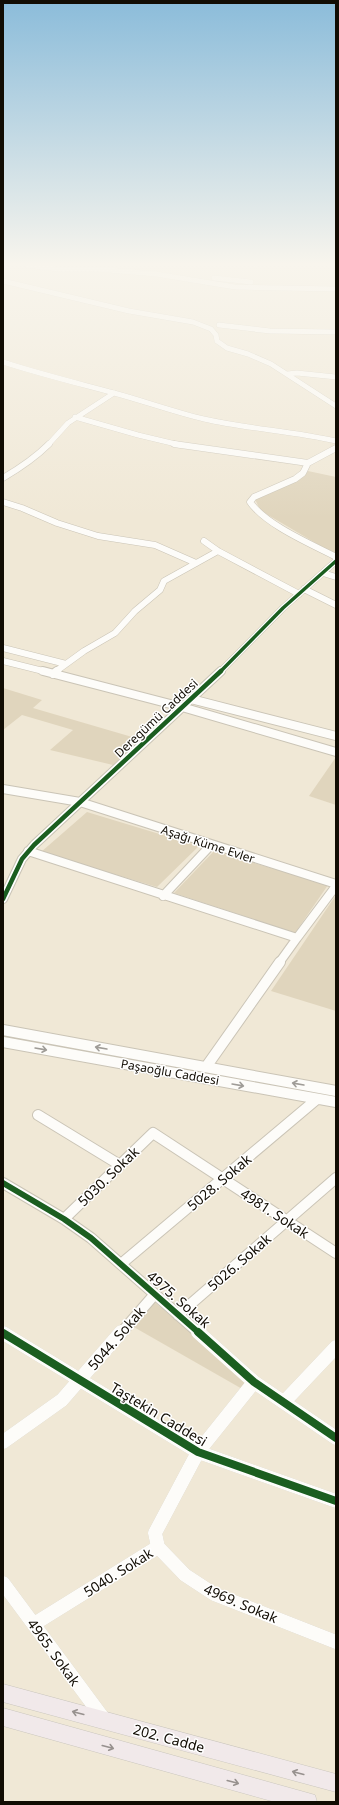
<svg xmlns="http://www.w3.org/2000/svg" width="339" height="1805" viewBox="0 0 339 1805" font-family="'Noto Sans',sans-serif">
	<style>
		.green { fill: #e0d5bd }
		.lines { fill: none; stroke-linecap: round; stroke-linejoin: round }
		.minor-far4-casing { stroke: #cac4b6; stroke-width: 5.5 }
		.minor-far3-casing { stroke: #cac4b6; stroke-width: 7 }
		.minor-far2-casing { stroke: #cac4b6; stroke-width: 10 }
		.minor-far1-casing { stroke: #cac4b6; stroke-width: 12 }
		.minor-casing { stroke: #cac4b6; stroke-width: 14 }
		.major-casing { stroke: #cac6be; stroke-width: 1 }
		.minor-far4 { stroke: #fdfcf9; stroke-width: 5 }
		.minor-far3 { stroke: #fdfcf9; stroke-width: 6 }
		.minor-far2 { stroke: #fdfcf9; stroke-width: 8 }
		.minor-far1 { stroke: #fdfcf9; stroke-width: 10 }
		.minor { stroke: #fdfcf9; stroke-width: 14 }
		.major { fill: #f1e9ea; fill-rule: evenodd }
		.cycleway-far3-casing { stroke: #fff; stroke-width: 5.5 }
		.cycleway-far2-casing { stroke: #fff; stroke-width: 7 }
		.cycleway-far1-casing { stroke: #fff; stroke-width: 8 }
		.cycleway-casing { stroke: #fff; stroke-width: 10 }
		.cycleway-far3 { stroke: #1b5e20; stroke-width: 3.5 }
		.cycleway-far2 { stroke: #1b5e20; stroke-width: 4.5 }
		.cycleway-far1 { stroke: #1b5e20; stroke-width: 6 }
		.cycleway { stroke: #1b5e20; stroke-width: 8 }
		.oneway { stroke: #9f9c97 }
		.oneway2 { stroke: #97918e }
		.labels { text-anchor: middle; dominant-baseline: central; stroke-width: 3; stroke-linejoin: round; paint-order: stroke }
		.street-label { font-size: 12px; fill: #110c03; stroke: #fff }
		.near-street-label { font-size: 14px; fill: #110c03; stroke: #fff }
	</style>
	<rect width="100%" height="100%" fill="#f0e8d6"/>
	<path class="green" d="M308,471L336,477V555L268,515L260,510L255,499L298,480Z
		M3,688L42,700L33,708L139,739L113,765L50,750L73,730L22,715L3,730Z
		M336,757V805L309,796Z
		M87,812L199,846L157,887L41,852Z
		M214,851L328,885L295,933L174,893Z
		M336,895V1011L271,991Z
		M153,1301L251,1382L244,1390L132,1326Z"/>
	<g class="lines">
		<g class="minor-far4-casing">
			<path id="minor-far4" d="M27,265L57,269H96L156,274L235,287L336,289
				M214,278L251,282
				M3,281L129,311L193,322L211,329L216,335L217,341L227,348L248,354L271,364L336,406
				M219,325L270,331L336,332
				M3,362C40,374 77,383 114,393C144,401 174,412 204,419C248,429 292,431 336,441
				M287,374L297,373L336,377
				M75,417L138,435L180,445
				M48,445L68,423L114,393"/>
		</g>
		<g class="minor-far3-casing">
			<path id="minor-far3" d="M174,444L308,463
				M336,448L308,463L303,473L295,479L254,497L250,502C266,525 311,544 336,557
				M3,478C20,468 35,458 49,444
				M3,502L22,508L57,523L98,536L155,545L196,563
				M204,541L218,551L299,594
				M323,573L336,577
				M304,589L336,605
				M3,648L66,664
				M3,661L47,672
				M55,672L84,651L115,633L135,611L160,590L164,581L218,551
				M220,672L283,608L336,561"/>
		</g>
		<g class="minor-far2-casing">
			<path id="minor-far2" d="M43,671L182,707L336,752
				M53,674L57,671
				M191,699L336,736
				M3,789L80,802L336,884
				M28,851L297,938L336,886
				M163,896L211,845
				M3,899L22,859L34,845L221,671
				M279,963L297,938"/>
		</g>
		<g class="minor-far1-casing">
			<path id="minor-far1" d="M3,1030L336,1091
				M3,1042L336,1102
				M206,1067L280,962
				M38,1115L120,1165
				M3,1183L64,1219L91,1238L199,1333
				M64,1219L153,1133L336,1253
				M121,1264L317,1099
				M178,1315L336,1178
				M121,1333L155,1294"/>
		</g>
		<g class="minor-casing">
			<path id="minor" d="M198,1332L254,1382L336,1438
				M3,1333L198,1452L336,1501
				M284,1402L336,1347
				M3,1442L62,1400L121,1332
				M158,1547L185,1575L214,1594L336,1642
				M3,1583L103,1718
				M34,1624L158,1547L155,1533L198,1452L254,1382"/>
		</g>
		<g class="major-casing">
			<path id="major" d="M3,1684L336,1774V1792L3,1702Z
				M3,1708L308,1793L315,1795L317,1802H275L3,1726Z"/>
		</g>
		<use href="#minor-far4" class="minor-far4"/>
		<use href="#minor-far3" class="minor-far3"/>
		<use href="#minor-far2" class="minor-far2"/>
		<use href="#minor-far1" class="minor-far1"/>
		<use href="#minor" class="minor"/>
		<use href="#major" class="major"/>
		<g class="cycleway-far3-casing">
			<path id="cycleway-far3" d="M220,672L283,608L336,561"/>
		</g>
		<g class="cycleway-far2-casing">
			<path id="cycleway-far2" d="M3,899L22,859L34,845L221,671"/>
		</g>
		<g class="cycleway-far1-casing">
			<path id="cycleway-far1" d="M3,1183L64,1219L91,1238L199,1333"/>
		</g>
		<g class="cycleway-casing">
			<path id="cycleway" d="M198,1332L254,1382L336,1438
				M3,1333L198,1452L336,1501"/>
		</g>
		<use href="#cycleway-far3" class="cycleway-far3"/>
		<use href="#cycleway-far2" class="cycleway-far2"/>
		<use href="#cycleway-far1" class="cycleway-far1"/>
		<use href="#cycleway" class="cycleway"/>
	</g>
	<defs><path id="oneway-shaft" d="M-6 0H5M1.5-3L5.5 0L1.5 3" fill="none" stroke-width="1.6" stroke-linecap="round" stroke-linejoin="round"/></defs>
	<g class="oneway">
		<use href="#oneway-shaft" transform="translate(101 1048) rotate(-170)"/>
		<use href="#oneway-shaft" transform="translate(41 1049) rotate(10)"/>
		<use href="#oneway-shaft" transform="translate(298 1084) rotate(-170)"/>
		<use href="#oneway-shaft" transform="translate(238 1085) rotate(10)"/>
	</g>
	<g class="oneway2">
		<use href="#oneway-shaft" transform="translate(78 1713) rotate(-165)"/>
		<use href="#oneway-shaft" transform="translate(108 1747) rotate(15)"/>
		<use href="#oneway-shaft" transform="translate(298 1773) rotate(-165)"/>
		<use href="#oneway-shaft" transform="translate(233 1782) rotate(15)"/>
	</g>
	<linearGradient id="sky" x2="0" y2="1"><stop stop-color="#8bbcda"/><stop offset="0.51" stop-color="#f8f5ed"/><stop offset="1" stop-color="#f8f5ed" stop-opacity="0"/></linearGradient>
	<rect width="339" height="518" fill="url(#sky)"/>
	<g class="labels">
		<g class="street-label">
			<text transform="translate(156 718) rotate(-43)">Deregümü Caddesi</text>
			<text transform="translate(208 844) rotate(18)">Aşağı Küme Evler</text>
			<text transform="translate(170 1072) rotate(10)">Paşaoğlu Caddesi</text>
		</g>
		<g class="near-street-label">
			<text transform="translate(108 1176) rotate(-44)">5030. Sokak</text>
			<text transform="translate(219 1182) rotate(-40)">5028. Sokak</text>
			<text transform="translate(275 1213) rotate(33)">4981. Sokak</text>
			<text transform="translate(239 1262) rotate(-41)">5026. Sokak</text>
			<text transform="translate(179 1299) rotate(41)">4975. Sokak</text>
			<text transform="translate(116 1338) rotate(-49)">5044. Sokak</text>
			<text transform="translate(159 1414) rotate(31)">Taştekin Caddesi</text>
			<text transform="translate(118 1572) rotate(-32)">5040. Sokak</text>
			<text transform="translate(241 1603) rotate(23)">4969. Sokak</text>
			<text transform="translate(54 1652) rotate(54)">4965. Sokak</text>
			<text transform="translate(169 1738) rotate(15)">202. Cadde</text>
		</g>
	</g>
	<rect width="339" height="1805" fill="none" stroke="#110c03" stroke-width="8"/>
</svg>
